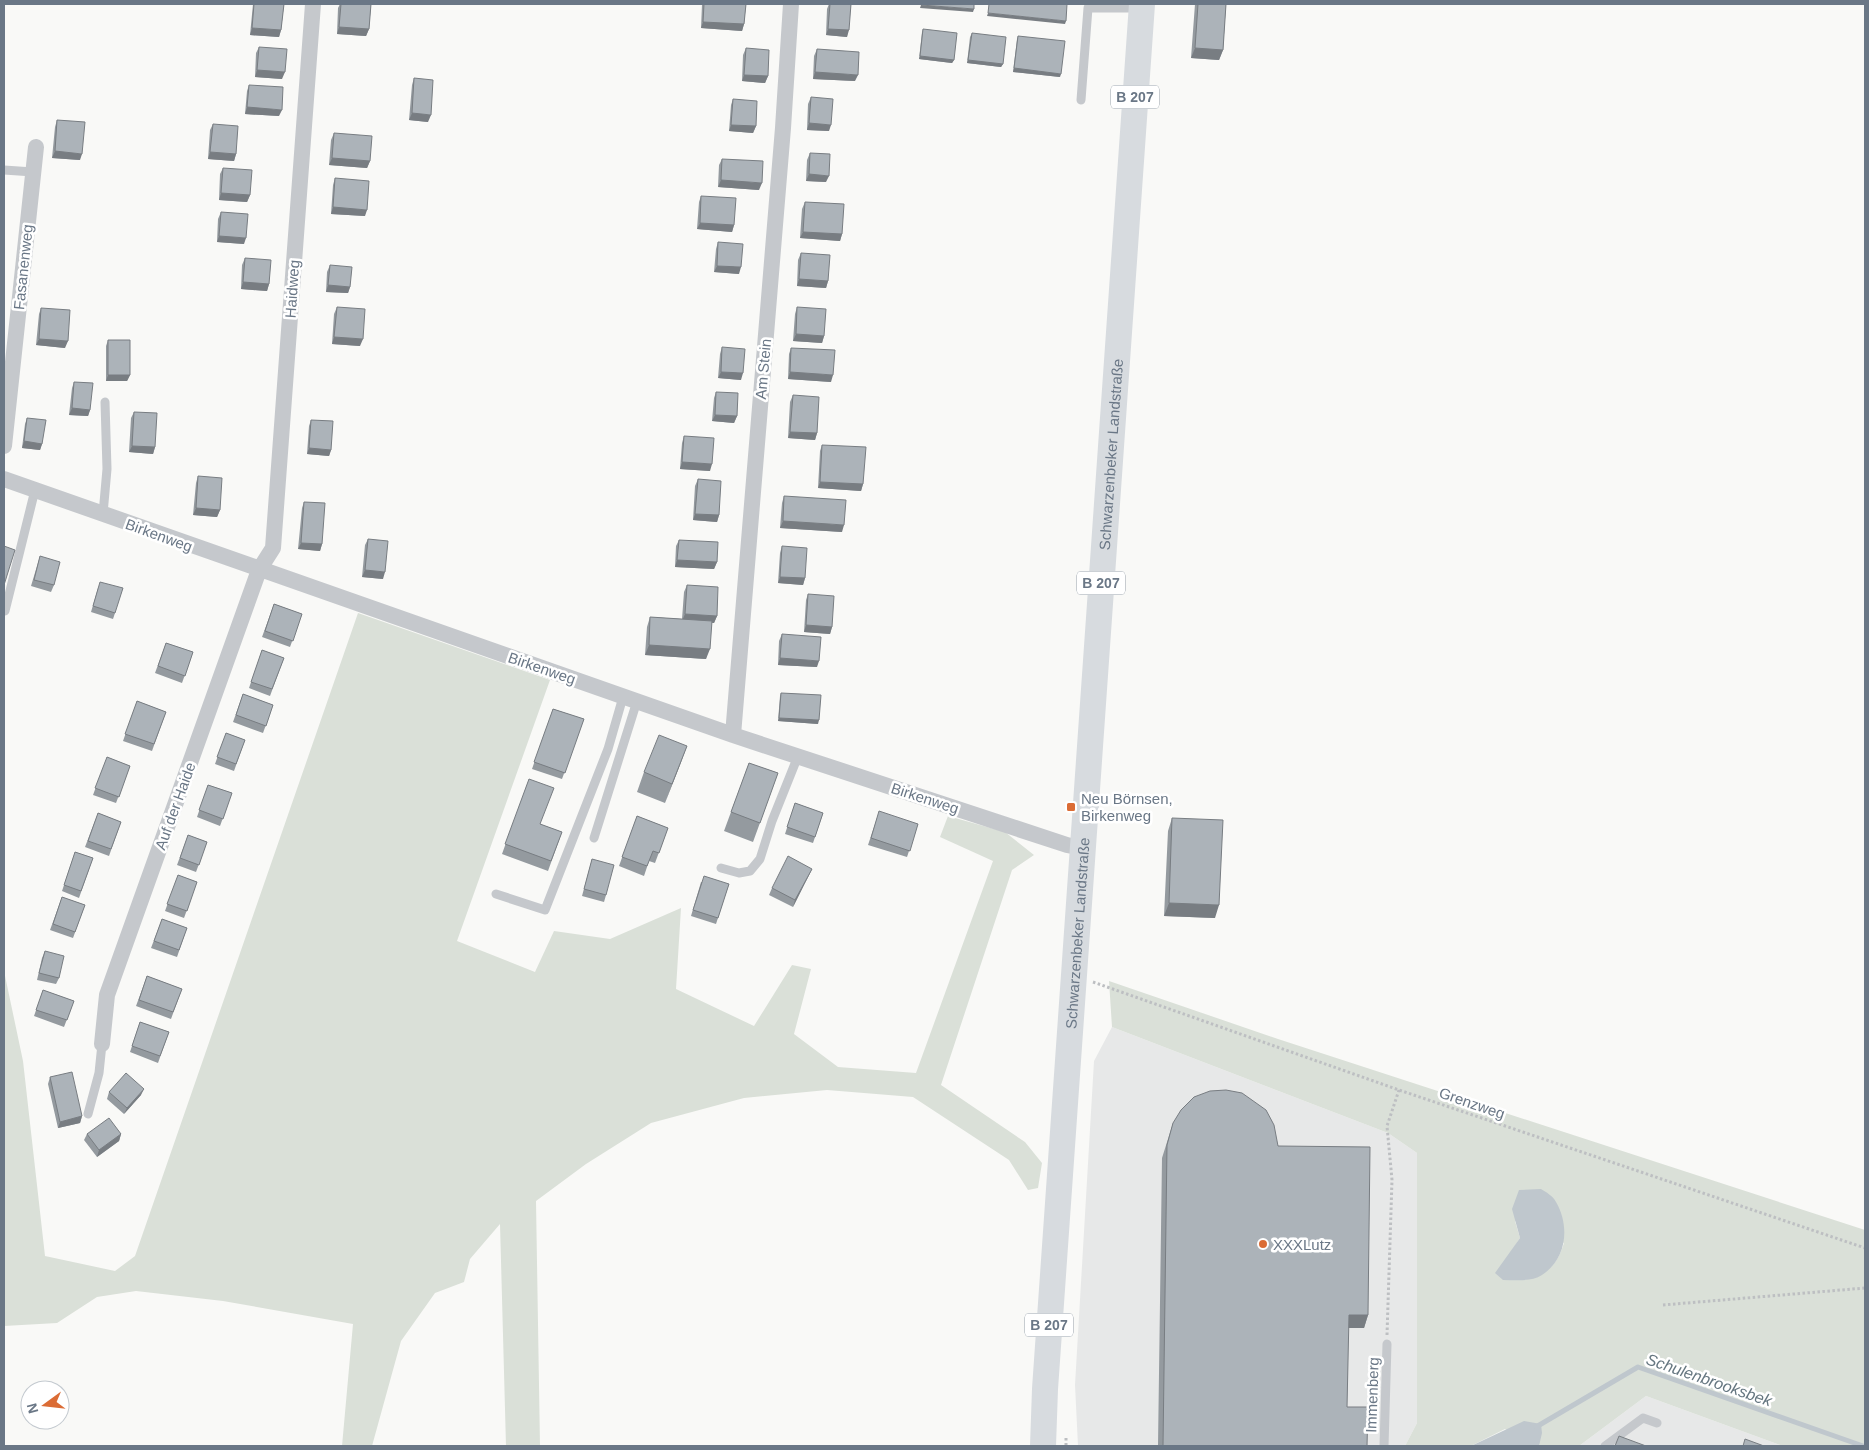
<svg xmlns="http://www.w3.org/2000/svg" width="1869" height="1450" viewBox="0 0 1869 1450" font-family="Helvetica,sans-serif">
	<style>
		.built { fill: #e7e8e8 }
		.green { fill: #dae0d8; fill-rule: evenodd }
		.water { fill: #bfc7cd }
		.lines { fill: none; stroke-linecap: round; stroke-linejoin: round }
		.stream { stroke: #bfc7cd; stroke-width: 5 }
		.path { stroke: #bdbfc2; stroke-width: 3; stroke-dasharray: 2.5 2.5; stroke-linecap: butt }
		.lane { stroke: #c5c8cc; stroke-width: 9 }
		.street { stroke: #c5c8cc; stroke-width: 16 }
		.primary { stroke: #d7dbdf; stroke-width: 26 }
		.wall { fill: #949a9f }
		.shaded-wall { fill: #787d82 }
		.building { fill: #acb3b9; stroke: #787d82 }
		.poi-dot { fill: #db6c35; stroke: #fff; stroke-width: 2 }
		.labels { text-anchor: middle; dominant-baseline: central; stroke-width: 5; stroke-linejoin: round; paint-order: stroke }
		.shield { fill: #fff; stroke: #97a0aa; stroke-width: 1 }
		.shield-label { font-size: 14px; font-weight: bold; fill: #6a7786 }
		.street-label { font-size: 15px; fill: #6a7786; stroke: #fff }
		.poi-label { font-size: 15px; fill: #6a7786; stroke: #fff; text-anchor: start }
		.water-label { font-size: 16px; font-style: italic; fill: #667781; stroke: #fff }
	</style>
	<rect width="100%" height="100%" fill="#f9f9f7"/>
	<path class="built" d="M1112,1027L1388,1133L1417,1153V1423L1405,1446H1078L1075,1385L1094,1061Z
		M1646,1396L1783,1446H1579Z"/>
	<path class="green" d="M358,613L550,680L457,941L535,972L554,931L610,939L681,908L676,989L754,1026L792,965L811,969L794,1034L838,1067L916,1073L993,861L940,837L948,816L1005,832L1034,855L1012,870L941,1085L1025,1142L1042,1163L1038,1188L1028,1190L1009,1160L913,1097L827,1090L744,1098L651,1123L586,1164L536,1201L540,1446H506L500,1224L470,1259L464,1282L435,1293L401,1341L372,1446H342L353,1324L223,1301L136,1291L97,1297L57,1323L4,1326V971L23,1061L45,1256L115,1271L135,1256Z
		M1109,981L1278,1039L1865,1230V1446H1783L1646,1396L1579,1446H1539L1540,1445L1505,1429L1471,1446H1405L1417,1423V1153L1388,1133L1112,1027ZM1515,1221L1564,1243C1556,1267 1548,1273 1524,1280L1509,1255L1520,1238Z"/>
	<path class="water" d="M1541,1189C1546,1192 1553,1196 1556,1202C1570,1226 1567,1259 1542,1275C1531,1282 1516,1280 1503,1280L1495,1273L1520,1238L1512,1209L1519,1190Z
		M1524,1421L1541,1424L1542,1433L1539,1446H1471Z"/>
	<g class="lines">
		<path class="stream" d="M1536,1427L1638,1367L1863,1446"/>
		<path class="path" d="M1093,982L1399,1090L1865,1248
			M1663,1305L1865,1288
			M1387,1335L1392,1180L1387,1126L1399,1090
			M1066,1438V1446"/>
		<path class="lane" d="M1081,100L1088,8H1140
			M4,170L33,172
			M103,514L107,469L105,402
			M5,611L35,490
			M594,838L637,701
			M721,868L739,873L750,871L760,859L772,821L798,756
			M496,894L545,910L608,749L623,697
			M88,1114L99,1073L102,1044
			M1384,1446L1387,1344
			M1605,1446L1643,1418L1657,1423"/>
		<path class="street" d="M4,446L36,147
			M4,479L733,735L1067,845L1082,848
			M733,735L783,128L791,4
			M102,1044L107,995L259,570L273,548L313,4"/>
		<path class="primary" id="s1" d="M1043,1446L1045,1389L1142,4"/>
	</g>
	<path class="wall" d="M253,4H284L281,30L279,37L250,35Z
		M340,4H371L369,29L366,36L337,34L338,8Z
		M702,4H746L744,24L742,31L701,28Z
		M829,4H851L847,37L826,35L827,9Z
		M1195,4H1226L1223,50L1219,60L1191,58Z
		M923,29L954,60L952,63L919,59L922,32Z
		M972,33L1003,64L1001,67L967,63L970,37Z
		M1018,36L1060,77L1013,72L1017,39Z
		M259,47L282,79L255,77L256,53Z
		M746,48L768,76L765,83L742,81L743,55Z
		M817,49L855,81L813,79L814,56Z
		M414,78L428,122L409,120L412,85Z
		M249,85L279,116L245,114L247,91Z
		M811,97L829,131L807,130L808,104Z
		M733,99L756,126L753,133L729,131L731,105Z
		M57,120L80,160L52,158L55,127Z
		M213,124L236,154L234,161L208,159L210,130Z
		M334,133L370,161L367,168L329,165L331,140Z
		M810,153L826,182L806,181L807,160Z
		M722,159L759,190L718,187L719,165Z
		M223,168L250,195L247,202L219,200L220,174Z
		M335,178L365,216L331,214L333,185Z
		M701,196L734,225L732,232L697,229L699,202Z
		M805,202L842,234L840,241L800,238L802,209Z
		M221,212L244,244L217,242L218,219Z
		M718,242L739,274L714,272L716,249Z
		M801,253L828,281L826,288L797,286L798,260Z
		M245,258L269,284L267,291L241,289L242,265Z
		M330,265L350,287L348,293L326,292L327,272Z
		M337,307L360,346L332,344L334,314Z
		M797,307L824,336L822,343L793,341L795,314Z
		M41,308L65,348L36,345L39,314Z
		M108,340L130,375L127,381H106V346Z
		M722,347L741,380L718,378L720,354Z
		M791,348L831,382L788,379L789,354Z
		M74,382L90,410L88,416L69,415L72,388Z
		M716,392L737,416L734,423L712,421L714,398Z
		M793,395L817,433L815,440L788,438L790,402Z
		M134,412L155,447L153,454L129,452L131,418Z
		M27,418L42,444L40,450L22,448L25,424Z
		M311,420L331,450L329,456L307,454L309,426Z
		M684,436L710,471L680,469L682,443Z
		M822,445L863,484L861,491L818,488L820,451Z
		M198,476L220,510L217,517L193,515L196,483Z
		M698,479L719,515L717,522L693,520L695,486Z
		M784,496L842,532L780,528L782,503Z
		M304,502L322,544L320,551L298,549L302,508Z
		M368,539L383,579L362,577L365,545Z
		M679,540L717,562L714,569L675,567L676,546Z
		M782,546L805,578L803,585L778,583L780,553Z
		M40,556L54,585L51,592L31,586Z
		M687,585L717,616L714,623L712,622L706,659L645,655L647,627L650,617L682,619L684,592Z
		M98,588L115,613L113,619L91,612Z
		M808,594L832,627L830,634L804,632L806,600Z
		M274,604L302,614L290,647L262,637Z
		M782,634L817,667L778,665L779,641Z
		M166,643L193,652L182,683L155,673Z
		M262,650L284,658L270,696L249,688Z
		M781,693L818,724L778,721L780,696Z
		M243,694L273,705L263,733L233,722Z
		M137,701L166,712L152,751L123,741Z
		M553,709L584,719L562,779L532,769Z
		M226,733L245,740L234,771L215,764Z
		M687,746L665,803L637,792L644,772Z
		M107,757L130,766L116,803L93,795Z
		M749,763L778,773L753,842L724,831Z
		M529,779L540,824L562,832L548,871L502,854Z
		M208,785L232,793L220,826L197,817Z
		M795,803L823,813L813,843L785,834Z
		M98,813L121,822L109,856L85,847Z
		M637,816L668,828L655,863L649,861L644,876L619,866Z
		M877,818L918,824L907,857L868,845Z
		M1172,818L1215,918L1164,916L1168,831Z
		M188,835L207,842L196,872L177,865Z
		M75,852L93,858L79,898L62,891Z
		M592,859L606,895L604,902L582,896Z
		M812,869L793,907L769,895L772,888Z
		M178,875L197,882L184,918L165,911Z
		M701,882L729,884L716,924L691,916Z
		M62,897L85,905L73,938L50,930Z
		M162,919L187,928L177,957L151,948Z
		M45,951L59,978L56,984L37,980L42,958Z
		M147,976L182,989L171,1019L136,1006Z
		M43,990L74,1001L64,1027L34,1016Z
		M140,1022L169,1032L158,1063L130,1052Z
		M50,1077L82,1116L80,1123L58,1128L48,1084Z
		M109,1092L141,1095L124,1114L107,1099Z
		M1173,1123L1278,1146L1368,1315L1364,1328H1348L1347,1407L1367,1446H1158L1162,1158Z
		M87,1134H121L119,1141L97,1157L84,1140Z"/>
	<path class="shaded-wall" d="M921,5L974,9L973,12L920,8Z
		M988,13L1066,21L1065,24L987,16Z
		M703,22L744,24L742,31L701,28Z
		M339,27L369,29L366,36L337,34Z
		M252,28L281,30L279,37L250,35Z
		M828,29L849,30L847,37L826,35Z
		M1195,48L1223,50L1219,60L1191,58Z
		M920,56L954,60L952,63L919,59Z
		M968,60L1003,64L1001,67L967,63Z
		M1014,68L1061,74L1060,77L1013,72Z
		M257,70L285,72L282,79L255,77Z
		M815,72L858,75L855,81L813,79Z
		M744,75L768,76L765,83L742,81Z
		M247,107L282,110L279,116L245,114Z
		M412,113L431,115L428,122L409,120Z
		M809,123L831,125L829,131L807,130Z
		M731,125L756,126L753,133L729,131Z
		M55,151L82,154L80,160L52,158Z
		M210,152L236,154L234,161L208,159Z
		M332,158L370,161L367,168L329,165Z
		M809,174L829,176L826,182L806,181Z
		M721,180L762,183L759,190L718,187Z
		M221,193L250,195L247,202L219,200Z
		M333,207L367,210L365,216L331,214Z
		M700,223L734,225L732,232L697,229Z
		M803,232L842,234L840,241L800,238Z
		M219,236L246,238L244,244L217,242Z
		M717,266L741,267L739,274L714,272Z
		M799,279L828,281L826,288L797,286Z
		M243,282L269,284L267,291L241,289Z
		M328,285L350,287L348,293L326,292Z
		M796,334L824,336L822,343L793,341Z
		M334,337L363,339L360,346L332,344Z
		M39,339L68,341L65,348L36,345Z
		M721,372L743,373L741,380L718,378Z
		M790,372L833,375L831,382L788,379Z
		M108,375H130L127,381H106Z
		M72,408L90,410L88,416L69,415Z
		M715,415L737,416L734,423L712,421Z
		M790,432L817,433L815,440L788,438Z
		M24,441L42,444L40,450L22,448Z
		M132,446L155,447L153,454L129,452Z
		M309,448L331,450L329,456L307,454Z
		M682,462L712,464L710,471L680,469Z
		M820,482L863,484L861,491L818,488Z
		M196,508L220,510L217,517L193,515Z
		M695,514L719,515L717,522L693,520Z
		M783,521L844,525L842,532L780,528Z
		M301,543L322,544L320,551L298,549Z
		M677,560L717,562L714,569L675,567Z
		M365,570L385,572L383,579L362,577Z
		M780,577L805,578L803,585L778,583Z
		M685,614L717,616L714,623L682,621Z
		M806,625L832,627L830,634L804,632Z
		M649,645L710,649L706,659L645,655Z
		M780,658L819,661L817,667L778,665Z
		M779,718L819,720L818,724L778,721Z
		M687,746L680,765L665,803L672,784Z
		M812,869L793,907L795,900Z
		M1169,903L1219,905L1215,918L1164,916Z
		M144,1089L141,1095L124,1114L127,1108Z
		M82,1116L80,1123L58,1128L60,1122Z
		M121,1134L119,1141L97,1157L99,1150Z
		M1349,1315H1368L1364,1328H1344Z"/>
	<path class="building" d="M254,4H284L281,30L252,28Z
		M341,4H371L369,29L339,27Z
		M704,4H746L744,24L703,22Z
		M830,4H851L849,30L828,29Z
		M921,4H974V9L921,5Z
		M989,4H1067L1066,21L988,13Z
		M1198,4H1226L1223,50L1195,48Z
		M923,29L957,33L954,60L920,56Z
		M972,33L1006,37L1003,64L968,60Z
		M1018,36L1065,41L1061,74L1014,68Z
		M259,47L287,49L285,72L257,70Z
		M746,48L769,50L768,76L744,75Z
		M817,49L859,52L858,75L815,72Z
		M414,78L433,80L431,115L412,113Z
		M249,85L283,87L282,110L247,107Z
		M811,97L833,99L831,125L809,123Z
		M733,99L757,101L756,126L731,125Z
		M57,120L85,122L82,154L55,151Z
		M213,124L238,126L236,154L210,152Z
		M334,133L372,136L370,161L332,158Z
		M810,153L830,154L829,176L809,174Z
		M722,159L763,161L762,183L721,180Z
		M223,168L252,170L250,195L221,193Z
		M335,178L369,181L367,210L333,207Z
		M701,196L736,198L734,225L700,223Z
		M805,202L844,204L842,234L803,232Z
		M221,212L248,214L246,238L219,236Z
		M718,242L743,244L741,267L717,266Z
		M801,253L830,255L828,281L799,279Z
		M245,258L271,260L269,284L243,282Z
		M330,265L352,267L350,287L328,285Z
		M337,307L365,309L363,339L334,337Z
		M797,307L826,309L824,336L796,334Z
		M41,308L70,310L68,341L39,339Z
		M108,340H130V375H108Z
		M722,347L745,349L743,373L721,372Z
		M791,348L835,350L833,375L790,372Z
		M74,382L93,383L90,410L72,408Z
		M716,392L738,393L737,416L715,415Z
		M793,395L819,397L817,433L790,432Z
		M134,412L157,413L155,447L132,446Z
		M27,418L46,420L42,444L24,441Z
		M311,420L333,421L331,450L309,448Z
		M684,436L714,438L712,464L682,462Z
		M822,445L866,447L863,484L820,482Z
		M198,476L222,478L220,510L196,508Z
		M698,479L721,481L719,515L695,514Z
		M784,496L846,500L844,525L783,521Z
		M304,502L325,503L322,544L301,543Z
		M368,539L388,541L385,572L365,570Z
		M679,540L718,542L717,562L677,560Z
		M4,546L15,550L4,585Z
		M782,546L807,548L805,578L780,577Z
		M40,556L60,562L54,585L34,580Z
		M100,582L123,588L115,613L93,606Z
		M687,585L718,587L717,616L685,614Z
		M808,594L834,596L832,627L806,625Z
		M274,604L302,614L293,641L265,631Z
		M650,617L712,621L710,649L649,645Z
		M782,634L821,637L819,661L780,658Z
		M166,643L193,652L185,676L158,666Z
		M262,650L284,658L272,689L251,682Z
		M781,693L821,695L819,720L779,718Z
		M243,694L273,705L266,726L236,715Z
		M137,701L166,712L154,744L125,734Z
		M553,709L584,719L565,773L534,762Z
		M226,733L245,740L236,764L217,757Z
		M659,735L687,746L672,784L644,772Z
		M107,757L130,766L119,797L95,788Z
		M749,763L778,773L760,823L731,812Z
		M529,779L554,788L540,824L562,832L551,861L505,844Z
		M208,785L232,793L223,819L199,810Z
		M795,803L823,813L815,837L787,827Z
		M879,811L918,824L910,851L871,838Z
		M98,813L121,822L111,849L88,841Z
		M637,816L668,828L659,853L653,851L647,866L622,857Z
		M1172,818L1223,820L1219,905L1169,903Z
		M188,835L207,842L199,865L180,858Z
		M75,852L93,858L81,891L64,885Z
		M788,856L812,869L795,900L772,888Z
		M592,859L614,865L606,895L584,889Z
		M178,875L197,882L187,911L167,904Z
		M704,876L729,884L718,918L693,910Z
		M62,897L85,905L75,932L53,924Z
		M162,919L187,928L179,950L154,941Z
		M45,951L64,956L59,978L39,973Z
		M147,976L182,989L173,1012L139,1000Z
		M43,990L74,1001L67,1020L36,1010Z
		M140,1022L169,1032L160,1056L132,1046Z
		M72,1072L82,1116L60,1122L50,1077Z
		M126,1073L144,1089L127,1108L109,1092Z
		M1226,1090L1242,1093L1266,1110L1274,1125L1278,1146L1370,1147L1368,1315H1349L1347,1407H1368L1367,1446H1163L1167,1145L1173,1123L1181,1110L1194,1097L1210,1091Z
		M109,1118L121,1134L99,1150L87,1134Z
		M1619,1436L1646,1446H1615Z
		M1745,1439L1764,1446H1743Z"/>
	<g class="poi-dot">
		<rect x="1066" y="802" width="10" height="10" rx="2.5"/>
		<circle cx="1263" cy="1244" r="5"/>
	</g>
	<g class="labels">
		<g class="shield">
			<rect x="1111" y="85.5" width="48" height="23" rx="4"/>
			<rect x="1077" y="571.5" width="48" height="23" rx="4"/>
			<rect x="1025" y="1313.5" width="48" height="23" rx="4"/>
		</g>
		<g class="shield-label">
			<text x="1135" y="97">B 207</text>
			<text x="1101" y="583">B 207</text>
			<text x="1049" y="1325">B 207</text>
		</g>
		<g class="street-label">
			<text transform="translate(23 267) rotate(-84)">Fasanenweg</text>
			<text transform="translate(292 289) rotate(-86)">Haidweg</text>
			<text transform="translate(763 369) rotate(-85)">Am Stein</text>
			<text stroke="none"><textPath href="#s1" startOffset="994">Schwarzenbeker Landstraße</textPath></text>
			<text transform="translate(159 535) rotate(20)">Birkenweg</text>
			<text transform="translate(542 668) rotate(19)">Birkenweg</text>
			<text transform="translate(925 798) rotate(18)">Birkenweg</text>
			<text transform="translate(175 806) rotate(-70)">Auf der Haide</text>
			<text stroke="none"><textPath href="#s1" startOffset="514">Schwarzenbeker Landstraße</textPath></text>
			<text transform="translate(1472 1103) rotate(19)">Grenzweg</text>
			<text transform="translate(1372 1395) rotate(-88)">Immenberg</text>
		</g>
		<g class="poi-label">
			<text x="1081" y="798">Neu Börnsen,<tspan x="1081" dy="17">Birkenweg</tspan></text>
			<text x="1273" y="1244">XXXLutz</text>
		</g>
		<g class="water-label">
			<text transform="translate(1709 1380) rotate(19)">Schulenbrooksbek</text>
		</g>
	</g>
	<rect width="1869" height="1450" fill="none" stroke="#6a7786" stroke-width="10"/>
	<g transform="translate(45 1405) rotate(255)"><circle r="24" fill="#ffffff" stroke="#c3c9cf"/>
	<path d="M0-4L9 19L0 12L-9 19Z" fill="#db6c35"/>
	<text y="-8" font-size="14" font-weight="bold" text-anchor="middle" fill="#6a7786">N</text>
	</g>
</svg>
